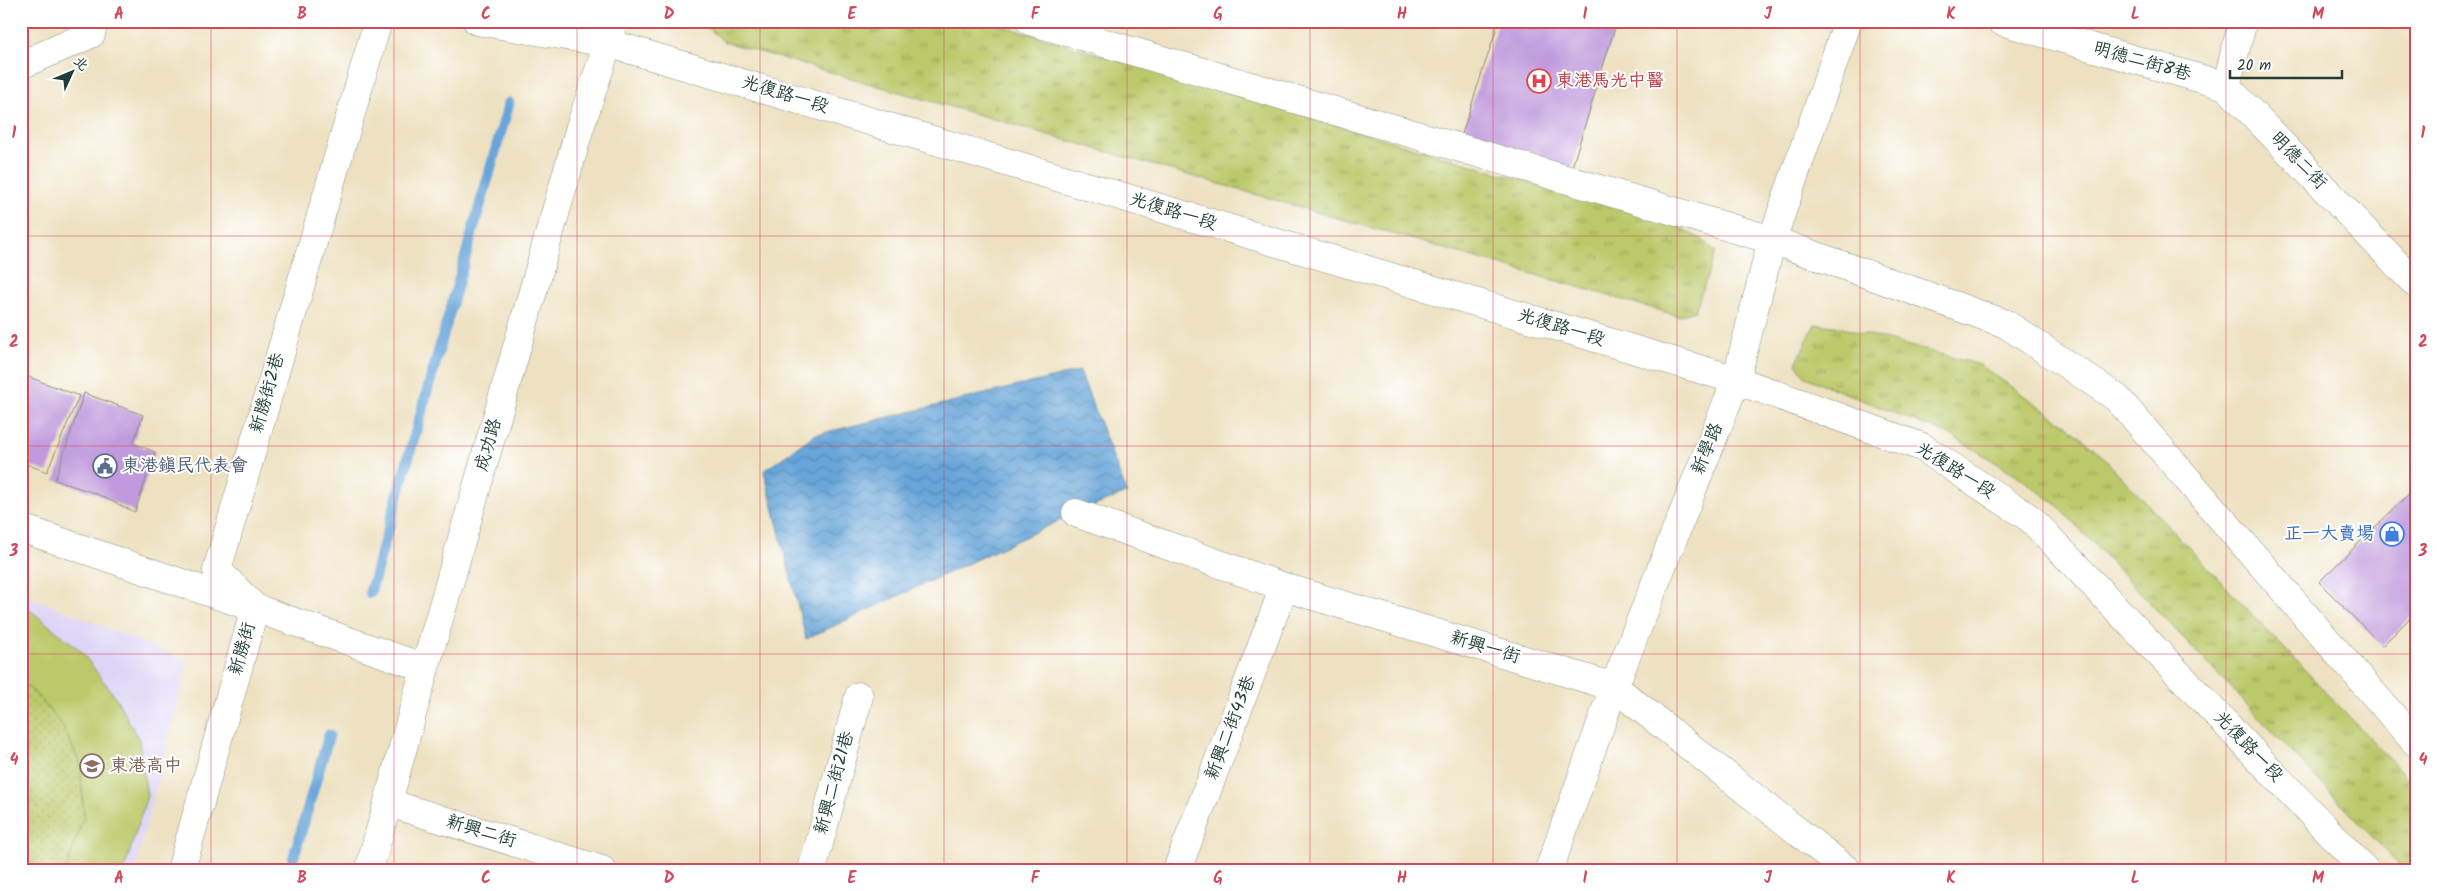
<svg xmlns="http://www.w3.org/2000/svg" width="2437" height="891" viewBox="0 0 2437 891" font-family="Kalam,'LXGW WenKai TC',sans-serif">
	<style>
		.built { fill: #ded5f6 }
		.grass { fill: url(#grass-dots); stroke: #6e834f }
		.park { fill: url(#park-tufts); stroke: #6e834f }
		.pitch { fill: #bcc96a; stroke: #6e834f }
		.water { fill: url(#water-waves); stroke: #437186 }
		.lines { fill: none; stroke-linecap: round; stroke-linejoin: round }
		.stream { stroke: #67a5d9; stroke-width: 11 }
		.building { fill: #c09adc }
		.street-casing { stroke: #868f7a; stroke-width: 29 }
		.street { stroke: #fff; stroke-width: 28 }
		.grid { fill: none; stroke: #d1495b; stroke-width: 1; stroke-opacity: 0.55 }
		.labels { text-anchor: middle; dominant-baseline: central; stroke-width: 4; stroke-linejoin: round; paint-order: stroke }
		.street-label { font-size: 18px; fill: #1f3d34; stroke: #fff }
		.health-label { font-size: 18px; fill: #be3a42; stroke: #fff; text-anchor: start }
		.service-label { font-size: 18px; fill: #4e5e75; stroke: #fff; text-anchor: start }
		.shop-label { font-size: 18px; fill: #366cbe; stroke: #fff; text-anchor: end }
		.education-label { font-size: 18px; fill: #785e54; stroke: #fff; text-anchor: start }
		.neatline { fill: none; stroke: #d1495b; stroke-width: 2 }
		.grid-label { font-size: 16px; text-anchor: middle; font-weight: bold; fill: #d1495b }
	</style>
	<defs>
		<pattern id="grass-dots" width="8" height="8" patternUnits="userSpaceOnUse" patternTransform="scale(1.25)"><rect width="8" height="8" fill="#bcc96a"/><path d="M2 2h.1M6 6h.1" fill="none" stroke="#98a458" stroke-width="1.8" stroke-linecap="round"/></pattern>
		<pattern id="park-tufts" width="24" height="20" patternUnits="userSpaceOnUse" patternTransform="scale(1.25)"><rect width="24" height="20" fill="#bcc96a"/><path d="M3 7l-1-3M5 7V3M7 7l1-3M15 17l-1-3M17 17v-4M19 17l1-3" fill="none" stroke="#98a458"/></pattern>
		<pattern id="water-waves" width="16" height="10" patternUnits="userSpaceOnUse" patternTransform="scale(1.25)"><rect width="16" height="10" fill="#67a5d9"/><path d="M0 5q4-4 8 0t8 0" fill="none" stroke="#5488b1"/></pattern>
	</defs>
	<rect width="100%" height="100%" fill="#fff"/>
	<filter id="ink" filterUnits="userSpaceOnUse"><feTurbulence type="fractalNoise" baseFrequency=".02" numOctaves="2"/><feDisplacementMap in="SourceGraphic" scale="10" xChannelSelector="R" yChannelSelector="G"/><feConvolveMatrix kernelMatrix="1 2 1 2 8 2 1 2 1" color-interpolation-filters="sRGB"/></filter>
	<filter id="wash" filterUnits="userSpaceOnUse"><feTurbulence type="fractalNoise" baseFrequency=".0096" numOctaves="4" result="noise"/><feDisplacementMap in="SourceGraphic" scale="20" xChannelSelector="R" yChannelSelector="G"/><feGaussianBlur stdDeviation="1.12" result="paint"/><feColorMatrix in="noise" values="0 0 0 0 0 0 0 0 0 0 0 0 0 0 0 0 0 1.4 0 .05"/><feComposite in="paint" operator="in"/></filter>
	<g filter="url(#wash)">
		<rect width="100%" height="100%" fill="#eee1c1"/>
		<path class="built" d="M21,593L188,661L135,870H21Z"/>
		<path class="grass" d="M21,681L35,693L62,725L80,762L84,816L66,870H21Z"/>
		<path class="park" d="M700,21H986L1677,226L1703,240L1716,252L1695,311L1679,316L725,42Z
			M1815,324L1835,326L1980,365L2066,425L2095,449L2416,787V870H2404L2056,504L2015,474L1952,436L1805,377L1796,363Z"/>
		<path class="pitch" d="M21,606L30,610L81,651L116,698L139,740L147,796L124,870H66L84,816L80,762L62,725L35,693L21,681Z"/>
		<path class="water" d="M1080,371L1127,493L1076,513L806,639L764,471L814,435Z"/>
		<g class="lines">
			<path class="stream" d="M370,593L509,103
				M290,870L329,735"/>
		</g>
		<g id="blocks">
			<path class="building" d="M1499,21H1617L1568,180L1460,140Z
				M21,374L79,396L47,472L21,462Z
				M84,393L143,415L133,443L155,452L135,512L94,493L55,480Z
				M2416,487V612L2382,646L2319,582Z"/>
		</g>
	</g>
	<g filter="url(#ink)">
		<use href="#blocks" fill-opacity="0" stroke="#868f7a" stroke-width="1"/>
		<g class="lines">
			<g class="street-casing">
				<path id="street" d="M378,21L217,570L255,608L425,668
					M477,21L608,43L1736,380L1922,447L2031,519L2365,870
					M1030,21L1772,240L2006,324L2117,398L2416,743
					M2001,21L2226,86
					M2243,21L2226,86L2416,284
					M21,65L91,34L94,21
					M1076,513L1284,587L1614,687L1847,870
					M21,528L255,608L181,870
					M389,803L602,870
					M369,870L425,668L580,127L608,43L613,21
					M812,870L859,696
					M1177,870L1284,587
					M1549,870L1614,687L1736,380L1772,240L1848,21"/>
			</g>
			<use href="#street" class="street"/>
		</g>
	</g>
	<path class="grid" d="M211,21V870M394,21V870M577,21V870M760,21V870M944,21V870M1127,21V870M1310,21V870M1493,21V870M1677,21V870M1860,21V870M2043,21V870M2226,21V870M21,236H2416M21,446H2416M21,654H2416"/>
	<defs>
		<g id="hospital-ring" transform="scale(1.25)"><circle r="9.5" fill="#fff" stroke="#e0444e" stroke-width="1.5"/><path d="M-5-5h3v3.5h4V-5h3V5h-3V1.5h-4V5h-3Z" fill="#e0444e"/></g>
		<g id="civic-ring" transform="scale(1.25)"><circle r="9.5" fill="#fff" stroke="#5c6f8a" stroke-width="1.5"/><path d="M-.6-6.5H3V-4.5H.6V-3L4-1V1h2V6H-6V1h2V-1L-.6-3ZM-1.2 2.5V6h2.4V2.5Z" fill="#5c6f8a"/></g>
		<g id="shop-ring" transform="scale(1.25)"><circle r="9.5" fill="#fff" stroke="#3f7fe0" stroke-width="1.5"/><path d="M-5-2.5h2.3a2.7 3.5 0 0 1 5.4 0H5L5.5 6h-11ZM-1.5-2.5h3a1.5 2.3 0 0 0-3 0Z" fill="#3f7fe0"/></g>
		<g id="school-ring" transform="scale(1.25)"><circle r="9.5" fill="#fff" stroke="#8d6e63" stroke-width="1.5"/><path d="M0-5L7-2L0 1L-7-2ZM-4 1L0 2.5L4 1V4Q0 6-4 4Z" fill="#8d6e63"/></g>
	</defs>
	<g fill-rule="evenodd">
		<use href="#hospital-ring" x="1539" y="81"/>
		<use href="#civic-ring" x="105" y="466"/>
		<use href="#shop-ring" x="2392" y="534"/>
		<use href="#school-ring" x="92" y="766"/>
	</g>
	<g class="labels">
		<g class="street-label">
			<text transform="translate(2142 62) rotate(16)">明德二街8巷</text>
			<text transform="translate(785 95) rotate(17)">光復路一段</text>
			<text transform="translate(2298 161) rotate(46)">明德二街</text>
			<text transform="translate(1173 212) rotate(17)">光復路一段</text>
			<text transform="translate(1561 328) rotate(17)">光復路一段</text>
			<text transform="translate(268 393) rotate(-74)">新勝街2巷</text>
			<text transform="translate(489 445) rotate(-74)">成功路</text>
			<text transform="translate(1708 449) rotate(-68)">新學路</text>
			<text transform="translate(1955 471) rotate(32)">光復路一段</text>
			<text transform="translate(1485 648) rotate(17)">新興一街</text>
			<text transform="translate(243 649) rotate(-74)">新勝街</text>
			<text transform="translate(1231 728) rotate(-69)">新興二街43巷</text>
			<text transform="translate(2248 747) rotate(46)">光復路一段</text>
			<text transform="translate(835 783) rotate(-75)">新興二街21巷</text>
			<text transform="translate(481 832) rotate(17)">新興二街</text>
		</g>
		<g class="health-label">
			<text x="1556" y="81">東港馬光中醫</text>
		</g>
		<g class="service-label">
			<text x="122" y="466">東港鎮民代表會</text>
		</g>
		<g class="shop-label">
			<text x="2374" y="534">正一大賣場</text>
		</g>
		<g class="education-label">
			<text x="110" y="766">東港高中</text>
		</g>
	</g>
	<rect width="2437" height="891" fill="none" stroke="#fff" stroke-width="55"/>
	<g transform="translate(72 72) rotate(46)" stroke="#ffffff" stroke-width="4" paint-order="stroke">
	<path d="M0-4L9 19L0 12L-9 19Z" fill="#1f3d34"/>
	<text y="-8" font-size="14" font-weight="bold" text-anchor="middle" fill="#1f3d34">北</text>
	</g>
	<path d="M2230 70v8h112v-8" fill="none" stroke="#1f3d34" stroke-width="2.5"/>
	<text x="2237" y="70" font-size="15" fill="#1f3d34" stroke="#ffffff" stroke-width="4" paint-order="stroke">20 m</text>
	<rect x="28" y="28" width="2382" height="836" class="neatline"/>
	<g class="grid-label">
		<text x="119" y="19">A</text>
		<text x="302" y="19">B</text>
		<text x="486" y="19">C</text>
		<text x="669" y="19">D</text>
		<text x="852" y="19">E</text>
		<text x="1035" y="19">F</text>
		<text x="1218" y="19">G</text>
		<text x="1402" y="19">H</text>
		<text x="1585" y="19">I</text>
		<text x="1768" y="19">J</text>
		<text x="1951" y="19">K</text>
		<text x="2135" y="19">L</text>
		<text x="2318" y="19">M</text>
		<text x="14" y="138">1</text>
		<text x="2423" y="138">1</text>
		<text x="14" y="347">2</text>
		<text x="2423" y="347">2</text>
		<text x="14" y="556">3</text>
		<text x="2423" y="556">3</text>
		<text x="14" y="765">4</text>
		<text x="2423" y="765">4</text>
		<text x="119" y="883">A</text>
		<text x="302" y="883">B</text>
		<text x="486" y="883">C</text>
		<text x="669" y="883">D</text>
		<text x="852" y="883">E</text>
		<text x="1035" y="883">F</text>
		<text x="1218" y="883">G</text>
		<text x="1402" y="883">H</text>
		<text x="1585" y="883">I</text>
		<text x="1768" y="883">J</text>
		<text x="1951" y="883">K</text>
		<text x="2135" y="883">L</text>
		<text x="2318" y="883">M</text>
	</g>
</svg>
